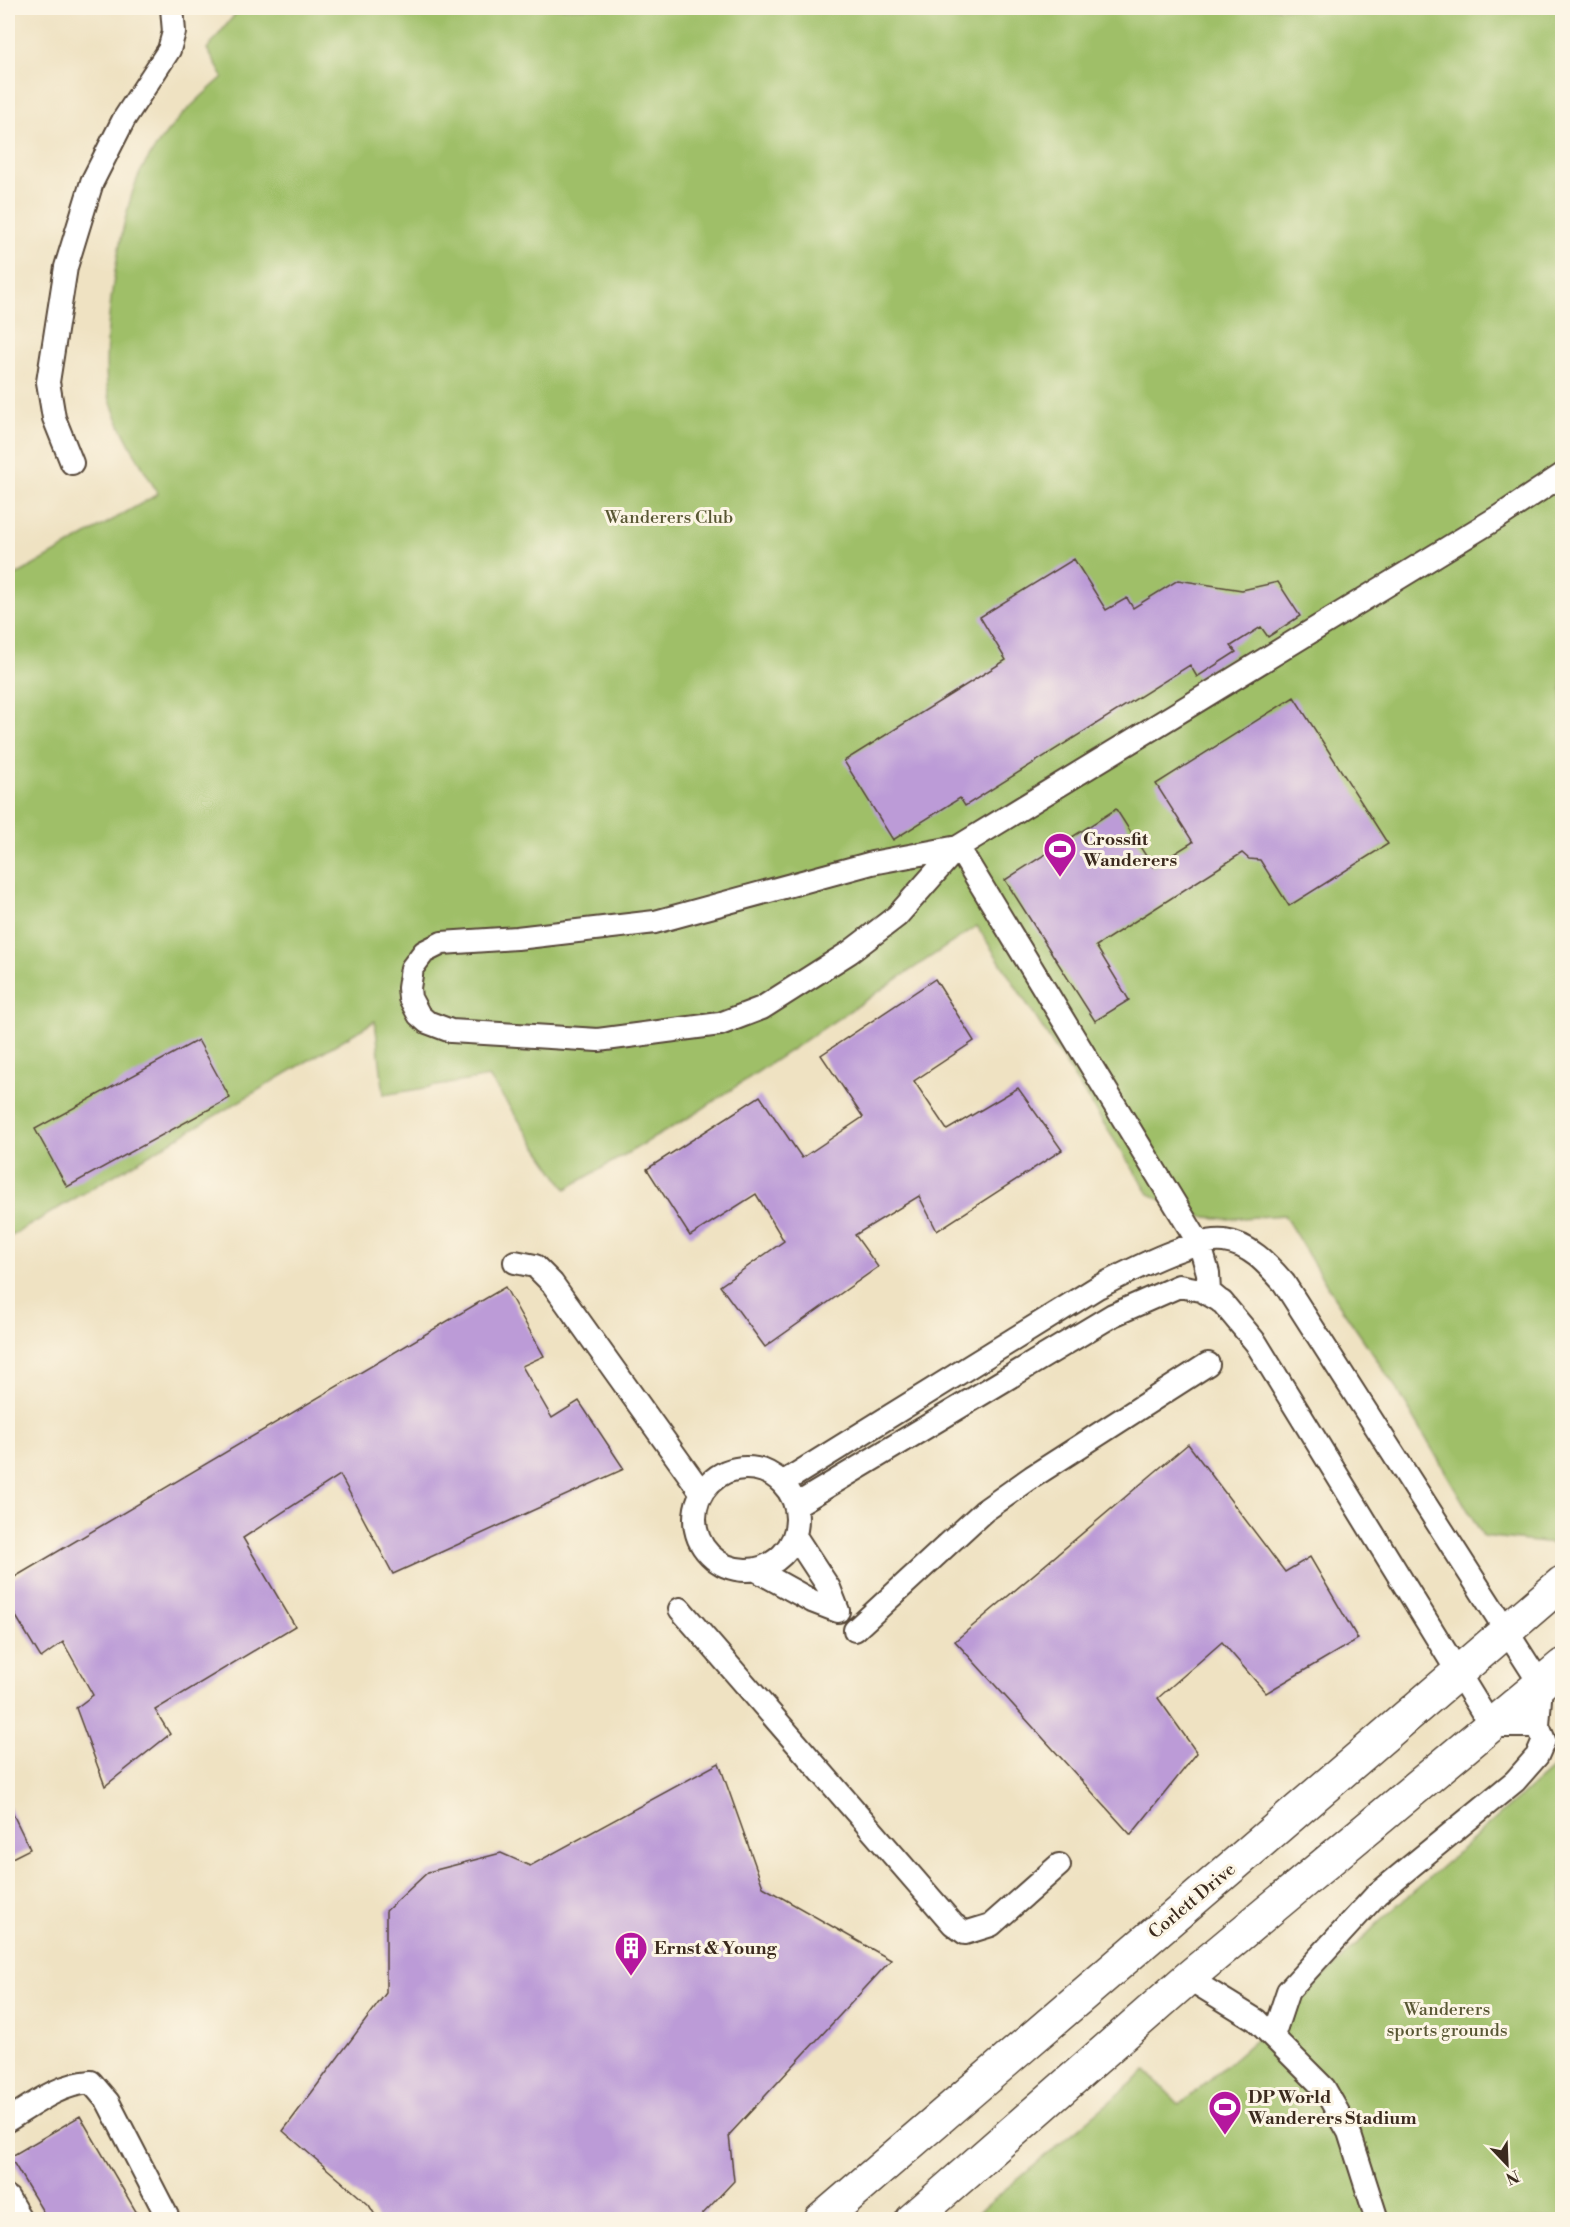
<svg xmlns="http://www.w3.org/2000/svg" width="1570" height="2227" viewBox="0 0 1570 2227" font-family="'Libre Bodoni',serif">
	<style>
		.green { fill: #9fbf68; stroke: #6d7443; stroke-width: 1.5 }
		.building { fill: #bc9bd7 }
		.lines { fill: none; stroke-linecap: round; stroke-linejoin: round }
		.service-casing { stroke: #564637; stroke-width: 26 }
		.secondary-casing { stroke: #564637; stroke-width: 36 }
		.service { stroke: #fff; stroke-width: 22 }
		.secondary { stroke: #fff; stroke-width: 33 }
		.labels { text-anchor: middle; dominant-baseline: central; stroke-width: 6; stroke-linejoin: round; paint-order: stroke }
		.park-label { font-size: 18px; fill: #595734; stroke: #fcf5e5 }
		.poi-label { font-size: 18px; font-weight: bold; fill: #3b2a1e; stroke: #fcf5e5; text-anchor: start }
		.street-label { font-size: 18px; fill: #3b2a1e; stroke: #fcf5e5 }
	</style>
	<rect width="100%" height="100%" fill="#fcf5e5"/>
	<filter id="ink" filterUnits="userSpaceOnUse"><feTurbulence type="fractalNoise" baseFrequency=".0167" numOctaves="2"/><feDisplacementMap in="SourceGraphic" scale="12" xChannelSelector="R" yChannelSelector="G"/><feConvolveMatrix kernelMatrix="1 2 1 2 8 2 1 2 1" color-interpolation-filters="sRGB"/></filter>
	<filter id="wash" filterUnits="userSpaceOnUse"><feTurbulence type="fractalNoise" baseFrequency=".008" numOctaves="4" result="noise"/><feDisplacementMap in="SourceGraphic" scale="24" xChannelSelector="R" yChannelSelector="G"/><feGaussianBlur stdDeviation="1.35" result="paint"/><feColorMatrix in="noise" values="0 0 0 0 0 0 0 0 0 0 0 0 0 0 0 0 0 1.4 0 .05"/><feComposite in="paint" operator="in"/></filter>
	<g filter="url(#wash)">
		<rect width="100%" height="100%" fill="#efe2c2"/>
		<path class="green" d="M240,8H1562V1545L1483,1536L1397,1389L1332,1294L1284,1215L1228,1219L1195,1216L1149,1194L977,926L693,1115L566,1189L489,1077L384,1095L375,1021L8,1238V580L158,494C141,463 119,431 109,396C98,355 121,206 142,169C164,130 190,106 223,77L207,49Z
			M1562,1760V2219L970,2220L1146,2071L1180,2105L1300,2001L1379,1922Z"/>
		<g id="blocks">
			<path class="building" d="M1074,559L1106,610L1127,598L1133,608L1178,580L1242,590L1278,582L1300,616L1268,637L1261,627L1231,646L1236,652L1197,677L1190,665L965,806L960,798L893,840L844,761L1006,660L980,617Z
				M1294,697L1388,844L1289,906L1260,860L1249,859L1242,853L1096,946L1129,1000L1095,1021L1005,880L1116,809L1153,867L1193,842L1156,784Z
				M935,979L974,1041L914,1081L947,1130L1018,1088L1062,1150L937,1231L919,1196L855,1235L878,1267L765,1347L720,1286L784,1241L756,1194L690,1236L647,1169L760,1096L802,1158L863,1117L821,1055Z
				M198,1040L230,1098L67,1187L35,1129Z
				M505,1287L544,1356L522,1366L552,1418L579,1401L624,1469L393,1574L340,1475L243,1538L295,1626L155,1710L170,1734L105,1786L76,1708L93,1695L63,1642L41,1658L8,1603V1581Z
				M1188,1444L1285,1572L1310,1557L1358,1639L1266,1693L1222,1642L1158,1698L1197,1753L1131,1835L955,1641Z
				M719,1763L763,1887L891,1960L729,2135L734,2181L700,2217L695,2220H378L369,2205L283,2131L386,1993V1911L428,1872L501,1853L530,1866Z
				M8,1804L30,1849L8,1860Z
				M80,2116L141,2220H48L10,2157Z"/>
		</g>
	</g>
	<g filter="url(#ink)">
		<use href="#blocks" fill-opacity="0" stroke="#564637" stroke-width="1.5"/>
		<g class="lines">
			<g class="service-casing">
				<path id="service" d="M72,463L54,418L48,382L66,267L92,182L124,119L169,50L174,32L172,8
					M958,847L872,863L655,922L517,938L442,943L424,952L412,968L409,988L410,998L419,1015L427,1022L451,1031L598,1040L720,1024L762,1008L850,952L897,916L958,847L1500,516L1562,475
					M958,847L1200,1245L1208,1273L1209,1292L1221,1302
					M515,1262L535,1266L552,1283L702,1493
					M695 1519a51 51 0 1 1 102 0a51 51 0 1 1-102 0Z
					M782,1483L1098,1287C1126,1273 1193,1237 1224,1241C1250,1244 1268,1265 1284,1283L1541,1685L1538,1726L1544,1740L1537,1756L1515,1781L1377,1894L1288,1991L1273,2036
					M796,1505L1113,1315L1179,1286L1201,1290L1222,1302L1256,1343L1491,1726H1538
					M795,1536L829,1588L838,1611
					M756,1570L812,1601L838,1611
					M680,1609L953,1924L965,1933L991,1925L1059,1865
					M855,1630L984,1511L1032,1477L1208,1364
					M1188,1978L1256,2020L1324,2088L1349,2132L1377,2220
					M8,2120C34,2104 59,2084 91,2082L108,2102L169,2220
					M8,2198L21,2220"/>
			</g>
			<g class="secondary-casing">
				<path id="secondary" d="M821,2220L1562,1583
					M912,2220L1188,1978L1562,1666"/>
			</g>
			<use href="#service" class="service"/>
			<use href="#secondary" class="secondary"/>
		</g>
	</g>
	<defs>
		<g id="stadium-pin" transform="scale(1.725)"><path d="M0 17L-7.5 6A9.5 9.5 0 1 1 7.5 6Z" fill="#b5179e" stroke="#fcf5e5"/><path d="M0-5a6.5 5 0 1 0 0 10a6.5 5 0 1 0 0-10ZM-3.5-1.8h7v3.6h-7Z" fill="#fff"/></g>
		<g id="building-pin" transform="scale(1.725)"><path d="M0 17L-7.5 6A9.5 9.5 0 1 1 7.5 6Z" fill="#b5179e" stroke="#fcf5e5"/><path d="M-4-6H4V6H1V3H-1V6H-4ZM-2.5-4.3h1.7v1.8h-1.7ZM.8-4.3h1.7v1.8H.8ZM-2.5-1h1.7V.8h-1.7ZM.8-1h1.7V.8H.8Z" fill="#fff"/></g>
	</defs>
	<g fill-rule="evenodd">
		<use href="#stadium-pin" x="1060" y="849"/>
		<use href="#building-pin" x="631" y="1948"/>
		<use href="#stadium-pin" x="1225" y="2107"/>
	</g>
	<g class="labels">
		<g class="park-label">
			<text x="669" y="517">Wanderers Club</text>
			<text x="1447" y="2009">Wanderers<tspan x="1447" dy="21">sports grounds</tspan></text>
		</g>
		<g class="poi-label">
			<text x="1083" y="839">Crossfit<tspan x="1083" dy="21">Wanderers</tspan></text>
			<text x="654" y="1948">Ernst &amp; Young</text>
			<text x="1248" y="2097">DP World<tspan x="1248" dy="21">Wanderers Stadium</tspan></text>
		</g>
		<g class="street-label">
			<text transform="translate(1192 1901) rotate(-40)">Corlett Drive</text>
		</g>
	</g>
	<rect width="1570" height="2227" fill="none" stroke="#fcf5e5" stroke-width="30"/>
	<g transform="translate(1507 2164) rotate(157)" stroke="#fcf5e5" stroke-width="4.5" paint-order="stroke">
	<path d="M0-4.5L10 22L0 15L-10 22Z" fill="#3b2a1e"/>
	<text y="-9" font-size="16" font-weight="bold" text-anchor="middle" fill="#3b2a1e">N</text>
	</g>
</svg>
